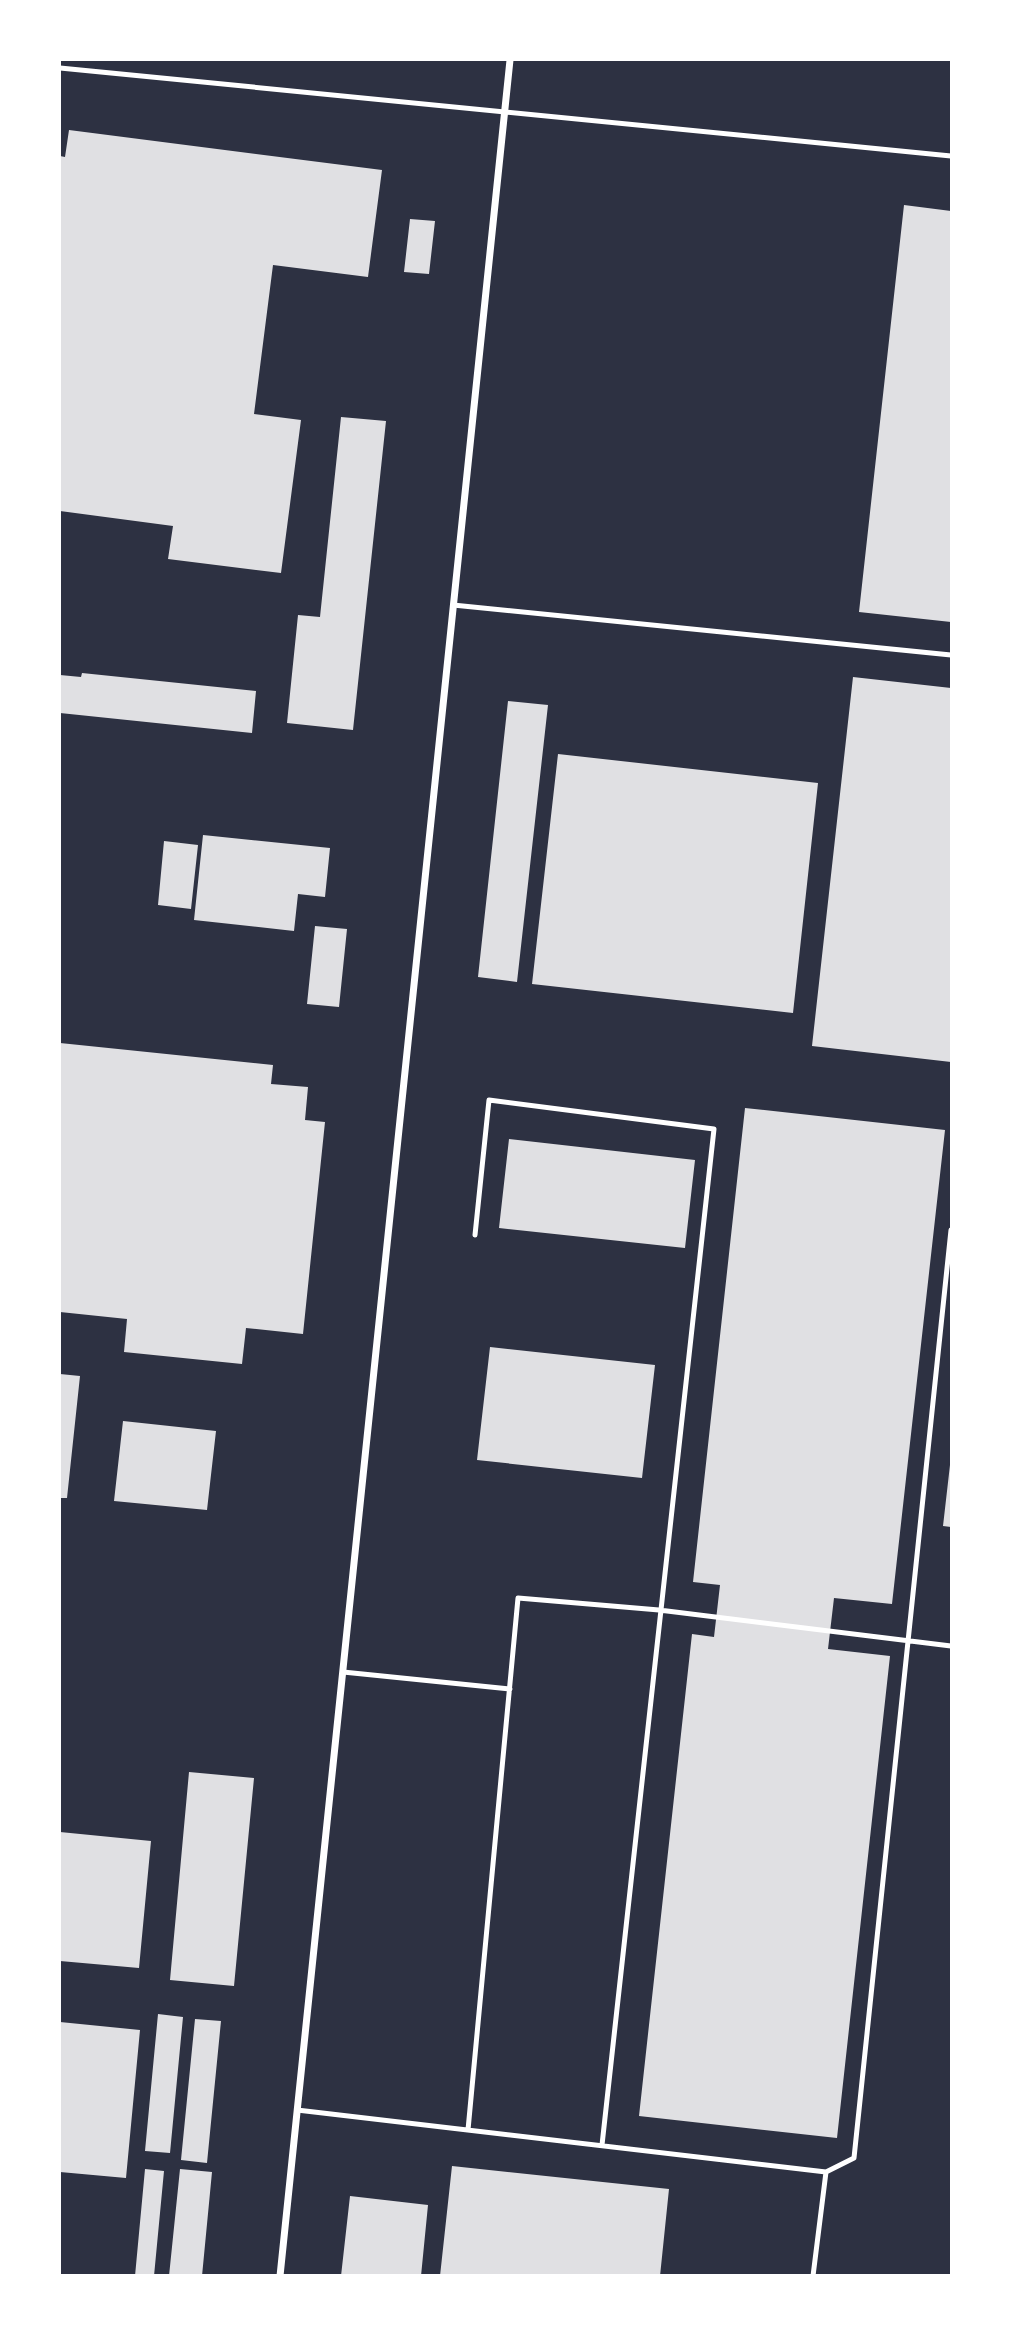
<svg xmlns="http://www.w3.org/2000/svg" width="1011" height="2335" viewBox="0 0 1011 2335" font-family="Lora,serif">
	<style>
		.building { fill: #e0e0e3 }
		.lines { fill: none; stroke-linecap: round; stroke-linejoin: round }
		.service { stroke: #fff; stroke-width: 5 }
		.minor { stroke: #fff; stroke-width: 7 }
	</style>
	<rect width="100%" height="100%" fill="#2d3142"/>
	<path class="building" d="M69,130L382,170L368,277L273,265L254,414L301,420L281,573L168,559L173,526L60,511V156L65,157Z
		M904,205L951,211V622L859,612Z
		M410,219L435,221L429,274L404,272Z
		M341,417L386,421L353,730L287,723L298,615L320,617Z
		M82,673L256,691L252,733L60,713V675L81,677Z
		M853,677L951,688V1062L812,1046Z
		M508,701L548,705L517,982L478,977Z
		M558,754L818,783L793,1013L532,984Z
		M203,835L330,848L325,897L298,894L294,931L194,920Z
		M164,841L198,845L191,909L158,905Z
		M315,926L347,929L339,1007L307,1004Z
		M60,1043L273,1065L271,1084L308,1087L305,1120L325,1122L303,1334L246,1328L242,1364L124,1352L127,1319L60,1312Z
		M745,1108L945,1130L892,1604L834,1598L828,1649L890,1656L837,2138L639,2116L692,1634L714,1637L720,1585L693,1582Z
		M509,1139L695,1160L685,1248L499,1228Z
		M490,1347L655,1365L642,1478L477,1460Z
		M60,1374L80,1376L67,1498H60Z
		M123,1421L216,1431L207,1510L114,1501Z
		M950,1465H951V1527L943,1526Z
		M189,1772L254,1778L234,1986L170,1980Z
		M60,1832L151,1841L139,1968L60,1961Z
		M158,2014L183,2017L170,2153L145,2151Z
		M195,2019L221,2021L207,2163L181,2160Z
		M60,2022L140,2030L126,2178L60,2172Z
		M452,2166L669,2189L660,2276H440Z
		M145,2169L164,2171L154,2276H135Z
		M180,2169L212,2172L202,2276H169Z
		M350,2196L428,2205L421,2276H341Z"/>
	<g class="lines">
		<path class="service" d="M60,68L951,156
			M453,605L951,655
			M475,1235L489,1100L714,1129L602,2145
			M343,1672L510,1689
			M297,2110L826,2172L854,2158L951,1230
			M468,2130L518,1598L659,1610L951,1646
			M813,2276L826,2172"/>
		<path class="minor" d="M280,2276L510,60"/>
	</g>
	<rect width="1011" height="2335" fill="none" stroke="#ffffff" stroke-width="122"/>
</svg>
